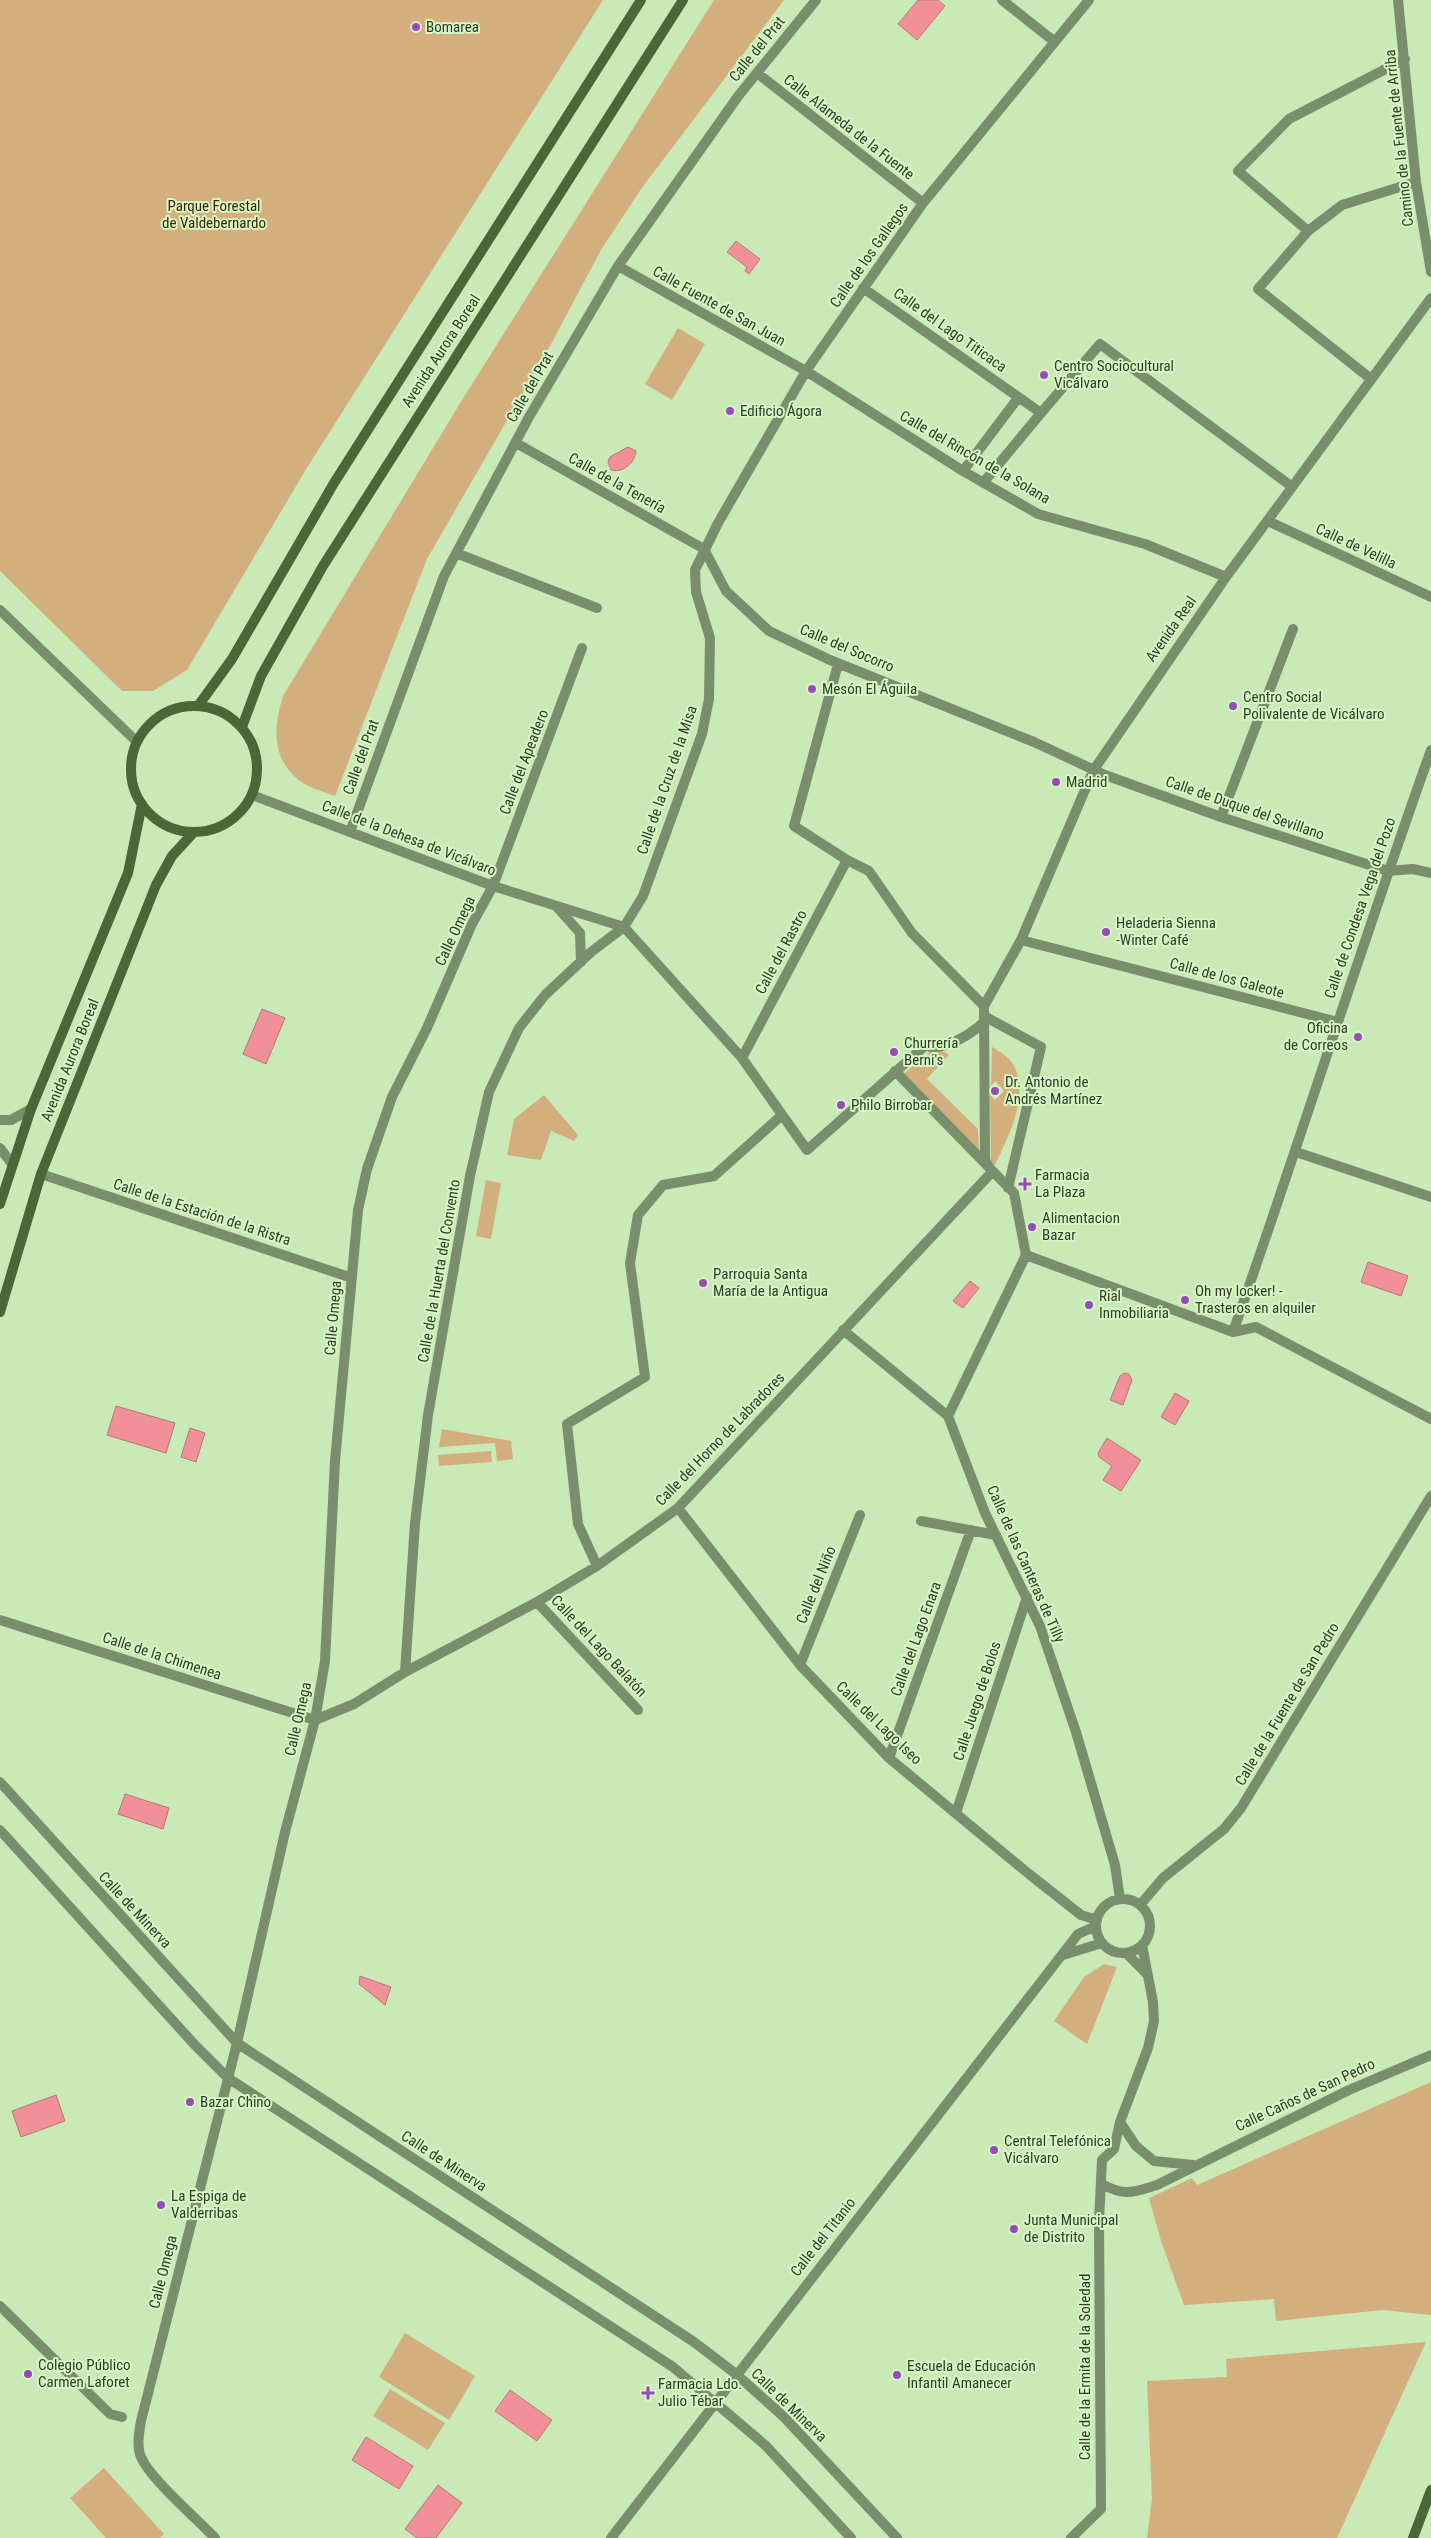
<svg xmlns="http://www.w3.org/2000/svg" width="1431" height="2538" viewBox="0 0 1431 2538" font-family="'Roboto Condensed',sans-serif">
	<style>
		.green { fill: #d4af7e }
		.water { fill: #f29099; stroke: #b87777 }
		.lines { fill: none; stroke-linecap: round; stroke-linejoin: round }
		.street { stroke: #798e6d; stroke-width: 10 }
		.secondary { stroke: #496737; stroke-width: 10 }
		.poi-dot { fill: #9849ba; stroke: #d6f7c4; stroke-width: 2 }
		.labels { text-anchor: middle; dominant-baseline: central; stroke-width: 4; stroke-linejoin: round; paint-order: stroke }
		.poi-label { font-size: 15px; fill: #2f3c28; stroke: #d6f7c4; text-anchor: start }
		.street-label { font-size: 15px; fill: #2f3c28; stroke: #d6f7c4 }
		.park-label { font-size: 15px; fill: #3b2501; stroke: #d6f7c4 }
	</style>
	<rect width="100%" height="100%" fill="#c9e9b7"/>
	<path class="green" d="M0,0H603L305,471L187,670L153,691H122L0,571Z
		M714,0H784L641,189L601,250L550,346L427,559L335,796C325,792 312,789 303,783C271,761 273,728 283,696L462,400Z
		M678,328L705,344L672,400L645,384Z
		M936,1047L949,1055L927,1079L978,1129L979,1155L901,1076Z
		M992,1047C1000,1052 1008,1056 1013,1064C1031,1094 1008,1137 995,1165H991L990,1095L995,1100L1004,1091L995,1081L991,1086Z
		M544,1095L578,1135L574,1141L551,1131L541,1160L507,1155L514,1119Z
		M486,1180L501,1183L491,1239L476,1236Z
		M442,1429L511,1441L513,1459L497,1461L495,1443L439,1447Z
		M491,1451L492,1462L439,1466L438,1455Z
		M1104,1964L1117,1967L1087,2044L1054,2021L1084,1977Z
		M1431,2082V2315L1383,2310L1276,2321L1274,2299L1184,2305L1161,2241L1149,2198L1192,2178L1197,2185Z
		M405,2333L475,2376L449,2420L379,2377Z
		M1426,2342L1337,2538H1147L1152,2499L1147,2381L1227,2377L1226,2359Z
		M390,2389L445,2423L428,2450L373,2416Z
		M104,2468L164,2534L160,2538H106L70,2498Z"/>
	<path class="water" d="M918,0H938L945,6L917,40L898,24Z
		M736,241L760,259L749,274L745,271L747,267L727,252Z
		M628,447L636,451C635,463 623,473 611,470L608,462L610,457Z
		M262,1009L285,1018L266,1064L243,1054Z
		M1368,1262L1408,1276L1401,1296L1361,1282Z
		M970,1281L979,1288L963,1308L953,1301Z
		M1124,1373L1129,1374L1132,1380L1123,1405L1110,1400L1120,1376Z
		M1175,1393L1189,1401L1175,1425L1161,1417Z
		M116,1406L175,1423L166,1453L107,1435Z
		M190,1428L205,1433L196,1462L181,1457Z
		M1107,1438L1141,1460L1121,1491L1103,1480L1112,1466L1099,1457L1098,1453Z
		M125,1794L169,1808L163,1829L118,1814Z
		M360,1976L391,1987L385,2005L359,1984Z
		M56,2095L65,2121L21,2137L12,2111Z
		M510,2390L552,2420L537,2441L495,2411Z
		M366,2437L413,2466L399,2489L352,2460Z
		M438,2485L462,2503L436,2538H417L405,2529Z"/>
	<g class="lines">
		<path class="street" d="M1002,0L1055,42
			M1398,0L1416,182L1431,272
			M757,73L923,203
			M1308,231L1238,171L1289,119L1405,59
			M618,266L806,371L963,471L1038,514L1145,544L1226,577
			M863,288L1041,413L983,483
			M1371,379L1258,289L1308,231L1342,205L1416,182
			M1041,413L1100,344L1291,486
			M516,443L704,549
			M963,471L1018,398
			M1268,521L1431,597
			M704,549L726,591L769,631L830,660L1034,742L1105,775L1221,817L1388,871L1413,869L1431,873
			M456,553L597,608
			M0,610L137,742
			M838,664L794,826L847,860L869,871L912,933L984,1006
			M252,795L493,886L624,927
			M1221,817L1293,629
			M350,832L444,576L529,417L618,266L739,95L816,0
			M557,907L580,933L581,962
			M624,927L742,1058L807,1150L927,1044L932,1048C952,1045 969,1036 984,1022
			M1021,940L1338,1022
			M984,1016L1041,1047L1008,1188
			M742,1058L847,860
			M895,1071L1014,1193L1026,1255
			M0,1120H11L31,1109
			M0,1148L12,1164
			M1296,1152L1431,1197
			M992,1172L985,1160L984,1006L1021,940L1093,771L1226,577L1431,298
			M41,1174L352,1278
			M1026,1255L948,1416L985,1513L1040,1626L1076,1732L1115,1865L1120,1899
			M1026,1255L1233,1332L1256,1327L1431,1419
			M843,1330L948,1416
			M1233,1332C1301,1139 1362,943 1431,750
			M678,1508L800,1665L889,1758L1029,1874L1081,1915L1097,1920
			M921,1521L996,1535
			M597,1566L578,1524L567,1424L645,1377L630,1263L638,1215L663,1185L714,1176L781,1116
			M537,1602L638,1710
			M0,1620L315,1720
			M800,1665L860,1515
			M405,1672L415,1523L428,1415L470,1176L489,1092L519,1028L545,995L591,952L624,927L643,896L702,734L709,699L710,638L696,592L695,570L718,523L806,371L923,203L1089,0
			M315,1720L354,1704L405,1672L537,1602L597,1566L678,1508L992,1172
			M889,1758L971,1530
			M0,1782L237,2043L694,2342L736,2374L784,2417L897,2538
			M956,1813L1027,1597
			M0,1830L194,2044L228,2078L673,2367L765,2445L851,2538
			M1096 1926a27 27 0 1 1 54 0a27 27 0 1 1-54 0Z
			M1140,1905L1163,1878L1224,1829L1241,1808L1431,1496
			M1126,1953L1147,1974
			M1063,1955L1102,1943
			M1120,2122L1136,2146L1154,2161L1193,2165
			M1102,2184C1125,2197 1134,2192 1157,2185L1349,2090L1431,2055
			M0,2306L110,2414L122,2417
			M215,2538C198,2520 151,2479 142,2459C136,2448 139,2433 141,2421L237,2043L285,1832L315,1720L325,1661L335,1461L358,1210L367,1169L392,1097L427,1028L472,924L493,886L582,648
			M611,2538L1078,1934L1096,1926
			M1071,2538L1101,2509L1099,2221L1102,2160L1114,2149L1120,2122L1148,2048L1154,2021L1153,2002L1142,1945"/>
		<path class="secondary" d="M198,706L232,659L334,483L641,0
			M131 769a63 63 0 1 1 126 0a63 63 0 1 1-126 0Z
			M242,727L261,676L323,566L683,0
			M0,1204L31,1109L128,873L142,804
			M0,1312L41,1174L156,885L172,856L194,832
			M1413,2538L1431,2490"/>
	</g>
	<g class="poi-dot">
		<circle cx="416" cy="27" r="5"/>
		<circle cx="1044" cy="375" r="5"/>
		<circle cx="730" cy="411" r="5"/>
		<circle cx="812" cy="689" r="5"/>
		<circle cx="1233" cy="706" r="5"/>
		<circle cx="1056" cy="782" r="5"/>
		<circle cx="1106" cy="932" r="5"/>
		<circle cx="1358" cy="1037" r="5"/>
		<circle cx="894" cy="1052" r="5"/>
		<circle cx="995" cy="1091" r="5"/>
		<circle cx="841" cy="1105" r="5"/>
		<path d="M1022.5 1176.5h5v5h5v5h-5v5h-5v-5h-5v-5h5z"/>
		<circle cx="1032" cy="1227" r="5"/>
		<circle cx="703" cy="1283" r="5"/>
		<circle cx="1185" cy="1300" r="5"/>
		<circle cx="1089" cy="1305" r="5"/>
		<circle cx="190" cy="2102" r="5"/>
		<circle cx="994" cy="2150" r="5"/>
		<circle cx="161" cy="2205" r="5"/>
		<circle cx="1014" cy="2229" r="5"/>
		<circle cx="28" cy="2374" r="5"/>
		<circle cx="897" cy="2375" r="5"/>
		<path d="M645.5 2385.5h5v5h5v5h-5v5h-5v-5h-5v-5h5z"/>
	</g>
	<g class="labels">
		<g class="poi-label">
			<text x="426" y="27">Bomarea</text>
			<text x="1054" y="366">Centro Sociocultural<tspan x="1054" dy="17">Vicálvaro</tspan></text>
			<text x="740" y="411">Edificio Ágora</text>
			<text x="822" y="689">Mesón El Águila</text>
			<text x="1243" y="697">Centro Social<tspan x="1243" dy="17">Polivalente de Vicálvaro</tspan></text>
			<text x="1066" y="782">Madrid</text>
			<text x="1116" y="923">Heladeria Sienna<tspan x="1116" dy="17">-Winter Café</tspan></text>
			<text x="1348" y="1028" text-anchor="end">Oficina<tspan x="1348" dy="17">de Correos</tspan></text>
			<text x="904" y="1043">Churrería<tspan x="904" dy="17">Berni's</tspan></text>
			<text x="1005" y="1082">Dr. Antonio de<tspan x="1005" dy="17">Andrés Martínez</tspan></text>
			<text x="851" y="1105">Philo Birrobar</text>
			<text x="1035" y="1175">Farmacia<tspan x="1035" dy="17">La Plaza</tspan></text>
			<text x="1042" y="1218">Alimentacion<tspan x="1042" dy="17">Bazar</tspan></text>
			<text x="713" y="1274">Parroquia Santa<tspan x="713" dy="17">María de la Antigua</tspan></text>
			<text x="1195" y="1291">Oh my locker! -<tspan x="1195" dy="17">Trasteros en alquiler</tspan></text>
			<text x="1099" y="1296">Rial<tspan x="1099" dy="17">Inmobiliaria</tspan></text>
			<text x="200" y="2102">Bazar Chino</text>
			<text x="1004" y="2141">Central Telefónica<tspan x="1004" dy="17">Vicálvaro</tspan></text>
			<text x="171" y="2196">La Espiga de<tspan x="171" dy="17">Valderribas</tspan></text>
			<text x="1024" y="2220">Junta Municipal<tspan x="1024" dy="17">de Distrito</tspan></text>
			<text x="38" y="2365">Colegio Público<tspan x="38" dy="17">Carmen Laforet</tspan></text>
			<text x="907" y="2366">Escuela de Educación<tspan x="907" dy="17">Infantil Amanecer</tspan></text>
			<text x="658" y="2384">Farmacia Ldo.<tspan x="658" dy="17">Julio Tébar</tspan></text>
		</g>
		<g class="street-label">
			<text transform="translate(757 49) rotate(-51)">Calle del Prat</text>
			<text transform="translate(849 127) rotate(38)">Calle Alameda de la Fuente</text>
			<text transform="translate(1399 138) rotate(-96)">Camino de la Fuente de Arriba</text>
			<text transform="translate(869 255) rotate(-55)">Calle de los Gallegos</text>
			<text transform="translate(719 306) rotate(29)">Calle Fuente de San Juan</text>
			<text transform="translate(950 330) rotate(35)">Calle del Lago Titicaca</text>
			<text transform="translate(441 351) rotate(-57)">Avenida Aurora Boreal</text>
			<text transform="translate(530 387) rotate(-60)">Calle del Prat</text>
			<text transform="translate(975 457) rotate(30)">Calle del Rincón de la Solana</text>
			<text transform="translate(617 483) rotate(29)">Calle de la Tenería</text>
			<text transform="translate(1356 546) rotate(25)">Calle de Velilla</text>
			<text transform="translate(1171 629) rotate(-55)">Avenida Real</text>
			<text transform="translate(847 648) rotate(23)">Calle del Socorro</text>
			<text transform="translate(361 757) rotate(-70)">Calle del Prat</text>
			<text transform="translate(524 762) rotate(-69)">Calle del Apeadero</text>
			<text transform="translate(667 780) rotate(-71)">Calle de la Cruz de la Misa</text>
			<text transform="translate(1245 808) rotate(19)">Calle de Duque del Sevillano</text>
			<text transform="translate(409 838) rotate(21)">Calle de la Dehesa de Vicálvaro</text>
			<text transform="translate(1360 908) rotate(-71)">Calle de Condesa Vega del Pozo</text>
			<text transform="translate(455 931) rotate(-65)">Calle Omega</text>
			<text transform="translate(781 952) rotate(-62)">Calle del Rastro</text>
			<text transform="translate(1227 978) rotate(15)">Calle de los Galeote</text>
			<text transform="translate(70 1060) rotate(-68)">Avenida Aurora Boreal</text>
			<text transform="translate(202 1212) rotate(18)">Calle de la Estación de la Ristra</text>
			<text transform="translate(439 1271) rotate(-80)">Calle de la Huerta del Convento</text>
			<text transform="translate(333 1318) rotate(-85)">Calle Omega</text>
			<text transform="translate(720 1439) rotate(-46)">Calle del Horno de Labradores</text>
			<text transform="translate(1026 1564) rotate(66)">Calle de las Canteras de Tilly</text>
			<text transform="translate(816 1585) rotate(-68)">Calle del Niño</text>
			<text transform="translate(916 1639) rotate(-70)">Calle del Lago Enara</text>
			<text transform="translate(599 1646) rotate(47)">Calle del Lago Balatón</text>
			<text transform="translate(162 1656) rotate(18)">Calle de la Chimenea</text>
			<text transform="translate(977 1701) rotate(-72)">Calle Juego de Bolos</text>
			<text transform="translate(1287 1704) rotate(-59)">Calle de la Fuente de San Pedro</text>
			<text transform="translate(298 1719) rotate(-77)">Calle Omega</text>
			<text transform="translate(879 1723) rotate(44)">Calle del Lago Iseo</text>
			<text transform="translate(135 1910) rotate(47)">Calle de Minerva</text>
			<text transform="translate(1305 2095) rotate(-25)">Calle Caños de San Pedro</text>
			<text transform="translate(444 2161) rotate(33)">Calle de Minerva</text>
			<text transform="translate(823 2237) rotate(-52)">Calle del Titanio</text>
			<text transform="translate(163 2272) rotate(-76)">Calle Omega</text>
			<text transform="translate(1085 2367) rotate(-90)">Calle de la Ermita de la Soledad</text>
			<text transform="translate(789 2405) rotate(44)">Calle de Minerva</text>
		</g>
		<g class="park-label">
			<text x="214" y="206">Parque Forestal<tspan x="214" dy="17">de Valdebernardo</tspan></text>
		</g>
	</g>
</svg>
